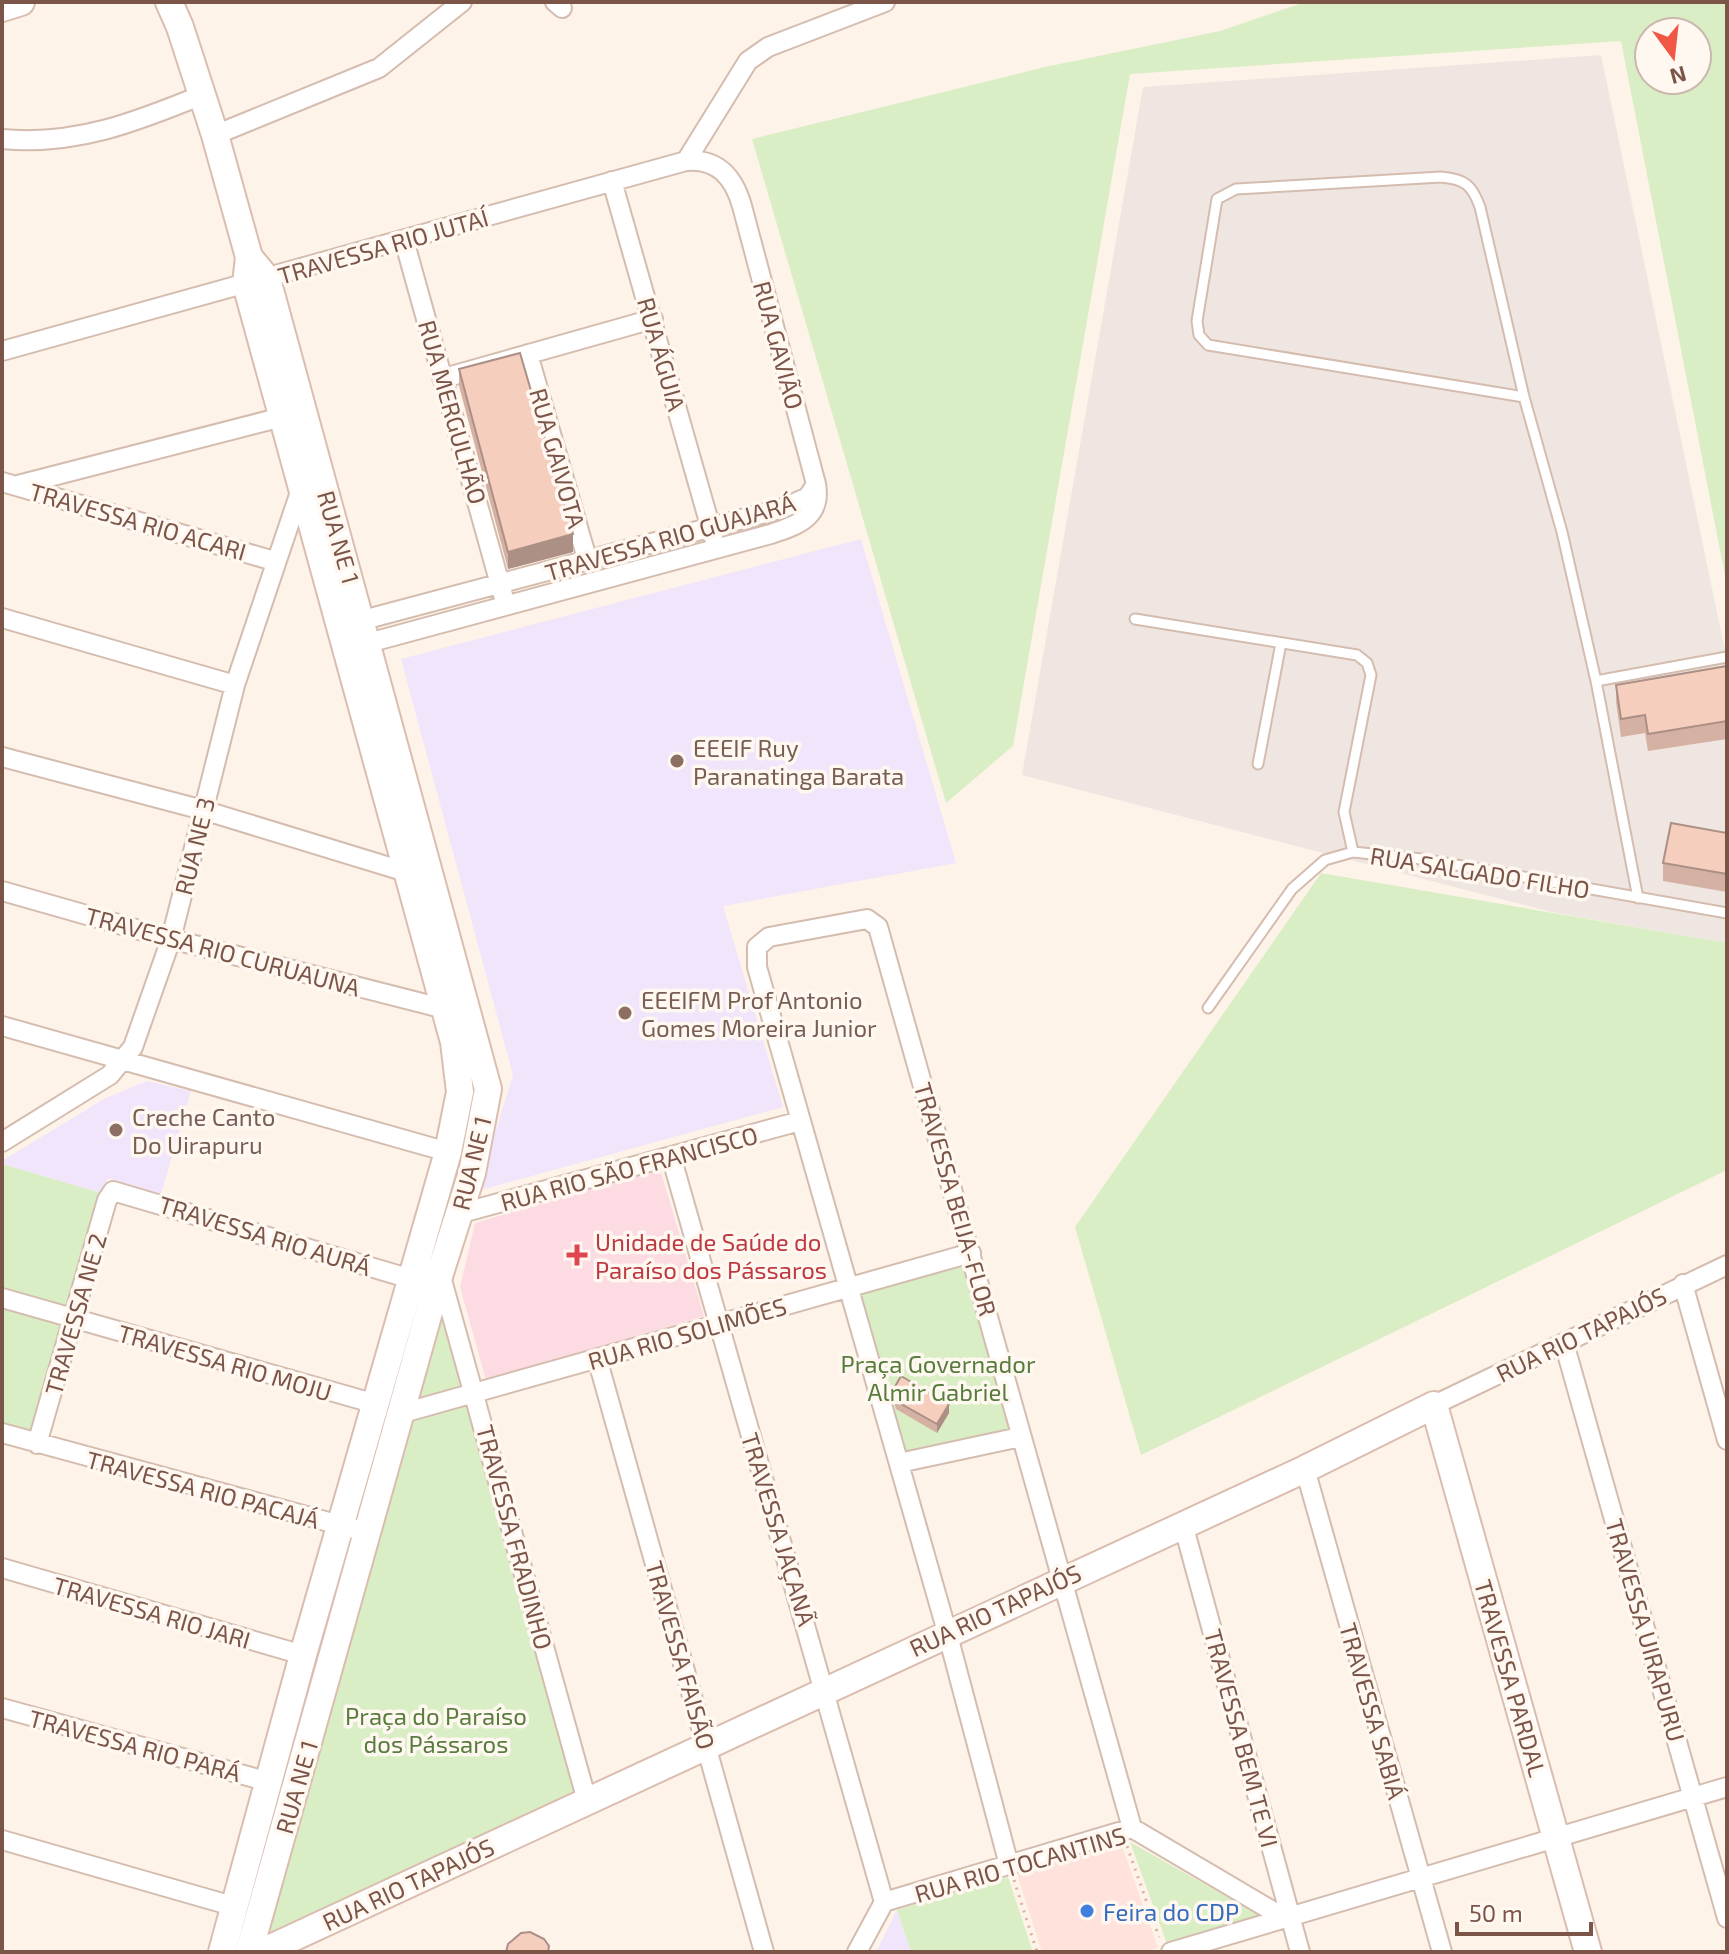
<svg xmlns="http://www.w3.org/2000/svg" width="1729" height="1954" viewBox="0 0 1729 1954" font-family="'Exo 2',sans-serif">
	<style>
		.commercial { fill: #ffe2dc }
		.industrial { fill: #efe6e2 }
		.education { fill: #f0e5fb }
		.medical { fill: #fddbe3 }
		.green { fill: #daeec5; fill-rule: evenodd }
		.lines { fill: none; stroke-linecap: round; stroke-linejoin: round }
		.lane-casing { stroke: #d4bcaf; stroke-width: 13 }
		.street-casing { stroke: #d4bcaf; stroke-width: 22 }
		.secondary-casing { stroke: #dabdaf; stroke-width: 30 }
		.path { stroke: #dcb0a0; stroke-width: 3; stroke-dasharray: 2 6; stroke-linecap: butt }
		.lane { stroke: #fff; stroke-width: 9 }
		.street { stroke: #fff; stroke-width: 18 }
		.secondary { stroke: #fff; stroke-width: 26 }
		.wall { fill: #d4b1a3 }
		.shaded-wall { fill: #ac9085 }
		.building { fill: #f6cebe; stroke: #ac9085; stroke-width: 2 }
		.education-dot { fill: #8d6e63; stroke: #fff8f1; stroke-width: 3 }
		.health-dot { fill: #e0444e; stroke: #fff8f1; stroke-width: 3 }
		.shop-dot { fill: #3f7fe0; stroke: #fff8f1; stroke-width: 3 }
		.labels { text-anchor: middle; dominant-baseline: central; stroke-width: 7; stroke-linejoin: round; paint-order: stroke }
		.street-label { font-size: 24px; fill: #7c5549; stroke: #fff8f1 }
		.education-label { font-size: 24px; fill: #785e54; stroke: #fff8f1; text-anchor: start }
		.health-label { font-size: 24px; fill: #be3a42; stroke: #fff8f1; text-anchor: start }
		.park-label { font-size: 24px; fill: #577c3d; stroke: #fff8f1 }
		.shop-label { font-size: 24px; fill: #366cbe; stroke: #fff8f1; text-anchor: start }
	</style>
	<rect width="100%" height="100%" fill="#fef3e9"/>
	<path class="commercial" d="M1121,1843L1158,1948L1143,1952H1042L1017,1874Z"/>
	<path class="industrial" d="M1601,55L1724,646H1727V943L1551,912L1022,775L1143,87Z"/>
	<path class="education" d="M861,539L956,863L723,906L783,1107L477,1191L513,1075L401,659Z
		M147,1081L191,1091L161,1194L108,1178L101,1193L2,1164V1161L104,1099Z
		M897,1910L911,1952H876Z"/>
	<path class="medical" d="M660,1169L704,1316L486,1380L460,1287L475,1223Z"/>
	<path class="green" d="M1305,2H1727V586L1621,41L1130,74L1013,746L946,803L752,139L1045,67L1220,31ZM1649,32H1697V80H1649Z
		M1321,873L1727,943V1170L1141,1455L1075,1227Z
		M2,1164L101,1193L33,1432L2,1423Z
		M970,1251L1017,1431L890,1454L844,1289Z
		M439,1299L580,1795L244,1952Z
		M1130,1842L1259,1915V1921L1167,1944Z
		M1008,1877L1033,1952H911L897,1910Z"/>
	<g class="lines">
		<g class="lane-casing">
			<path id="lane" d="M1524,397L1208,345L1199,335L1197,321L1217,199L1236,189L1441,177C1465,179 1472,185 1480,207L1524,397L1562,532L1596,681L1638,898
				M1135,619L1357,655L1367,663L1371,675L1344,812L1353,852
				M1596,681L1727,657
				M1258,764L1281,643
				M1208,1008L1292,889L1325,860L1353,852L1422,859L1727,913"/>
		</g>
		<g class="street-casing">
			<path id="street" d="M555,2L562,8
				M215,135L379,68L462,2
				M2,139C75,146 136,122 202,95
				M686,161L748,61L768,47L885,2
				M612,181L713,536
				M404,240L503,595
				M2,351L686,161C718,158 734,178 742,206L816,484C822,517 798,525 771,534L357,646
				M528,354L588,562
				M444,378L653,319
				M2,482L274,561
				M18,485L282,417
				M2,618L235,685
				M352,623L783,508L808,497L816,484
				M2,757L203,810L406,872
				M2,891L171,939L445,1009
				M2,1026L448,1152
				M2,1142L110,1075L133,1047L171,939L235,685L301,489
				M671,1156L884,1902
				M458,1214L800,1121
				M440,1273L587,1801
				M1683,1284L1727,1440
				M2,1298L376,1404
				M1564,1343L1727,1918
				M597,1358L764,1952
				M1434,1405L1727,1265
				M403,1413L971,1253
				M2,1433L369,1533
				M37,1444L107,1200L113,1191L411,1279
				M899,1463L1020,1437
				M1305,1469L1442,1952
				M1183,1524L1300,1952
				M2,1568L303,1655
				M2,1708L269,1782
				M2,1840L236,1907
				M1009,1865L947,1632L757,967V947L769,937L867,919L878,927L1132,1828
				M857,1952L884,1902L1132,1828L1286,1919
				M1171,1952L1727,1787"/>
		</g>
		<g class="secondary-casing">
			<path id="secondary" d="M169,2L180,27L215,135L249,257L246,284L454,1042L460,1092L448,1152L303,1655L222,1952
				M2,8L21,2
				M249,257L267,279L488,1089L472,1173L440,1273L249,1952
				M262,1952L1305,1469L1434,1405L1588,1952"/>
		</g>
		<path class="path" d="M1127,1846L1159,1937
			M1014,1880L1037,1952"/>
		<use href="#lane" class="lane"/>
		<use href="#street" class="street"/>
		<use href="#secondary" class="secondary"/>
	</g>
	<path class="wall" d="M459,369L573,552L508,569L459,386Z
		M1727,666V739L1648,751L1645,733L1621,737L1616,702V685Z
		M1727,833V892L1663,881V863Z
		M893,1390L949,1413L937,1433L896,1409L893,1398Z"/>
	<path class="shaded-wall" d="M573,534V552L508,569V552Z
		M949,1404V1413L937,1433V1424Z"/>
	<path class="building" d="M520,353L573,534L508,552L459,369Z
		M1727,666V721L1648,734L1645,715L1621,719L1616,685Z
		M1671,823L1727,833V874L1663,863Z
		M901,1376L949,1404L937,1424L896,1401L893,1390Z
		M530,1932L544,1939L549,1946L548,1952H506L508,1944L521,1933Z"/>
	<g class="education-dot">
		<circle cx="677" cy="761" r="8"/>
		<circle cx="625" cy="1013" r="8"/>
		<circle cx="116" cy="1130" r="8"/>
	</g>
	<path class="health-dot" d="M573 1243h8v8h8v8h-8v8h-8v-8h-8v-8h8z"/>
	<circle class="shop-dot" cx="1087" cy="1911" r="8"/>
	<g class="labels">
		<g class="street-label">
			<text transform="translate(383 246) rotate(-16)">TRAVESSA RIO JUTAÍ</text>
			<text transform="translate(779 345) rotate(75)">RUA GAVIÃO</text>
			<text transform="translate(662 354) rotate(74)">RUA ÁGUIA</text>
			<text transform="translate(453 412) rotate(74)">RUA MERGULHÃO</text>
			<text transform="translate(558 458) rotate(74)">RUA GAIVOTA</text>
			<text transform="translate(138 521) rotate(16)">TRAVESSA RIO ACARI</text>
			<text transform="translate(339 537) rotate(74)">RUA NE 1</text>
			<text transform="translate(670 537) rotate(-16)">TRAVESSA RIO GUAJARÁ</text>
			<text transform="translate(194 846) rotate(-76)">RUA NE 3</text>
			<text transform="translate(1480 872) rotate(9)">RUA SALGADO FILHO</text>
			<text transform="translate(223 951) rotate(15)">TRAVESSA RIO CURUAUNA</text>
			<text transform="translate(471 1163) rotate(-76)">RUA NE 1</text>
			<text transform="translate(629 1168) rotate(-15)">RUA RIO SÃO FRANCISCO</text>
			<text transform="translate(956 1199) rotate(74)">TRAVESSA BEIJA-FLOR</text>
			<text transform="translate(265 1235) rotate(17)">TRAVESSA RIO AURÁ</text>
			<text transform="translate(75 1314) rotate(-74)">TRAVESSA NE 2</text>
			<text transform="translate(687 1333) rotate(-16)">RUA RIO SOLIMÕES</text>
			<text transform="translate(1581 1334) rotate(-26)">RUA RIO TAPAJÓS</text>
			<text transform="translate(225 1362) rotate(16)">TRAVESSA RIO MOJU</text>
			<text transform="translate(203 1489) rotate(15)">TRAVESSA RIO PACAJÁ</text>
			<text transform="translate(779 1529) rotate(73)">TRAVESSA JAÇANÃ</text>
			<text transform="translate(515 1537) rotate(75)">TRAVESSA FRADINHO</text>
			<text transform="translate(995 1610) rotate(-25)">RUA RIO TAPAJÓS</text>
			<text transform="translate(152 1612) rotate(16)">TRAVESSA RIO JARI</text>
			<text transform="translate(1646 1630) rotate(74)">TRAVESSA UIRAPURU</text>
			<text transform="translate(681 1655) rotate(74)">TRAVESSA FAISÃO</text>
			<text transform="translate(1511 1678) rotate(74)">TRAVESSA PARDAL</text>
			<text transform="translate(1373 1711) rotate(74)">TRAVESSA SABIÁ</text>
			<text transform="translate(1242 1738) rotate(75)">TRAVESSA BEM TE VI</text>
			<text transform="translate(135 1745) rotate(15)">TRAVESSA RIO PARÁ</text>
			<text transform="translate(296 1787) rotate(-74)">RUA NE 1</text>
			<text transform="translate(1020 1864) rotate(-16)">RUA RIO TOCANTINS</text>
			<text transform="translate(408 1884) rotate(-25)">RUA RIO TAPAJÓS</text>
		</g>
		<g class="education-label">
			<text x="693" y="747">EEEIF Ruy<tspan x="693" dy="28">Paranatinga Barata</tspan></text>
			<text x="641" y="999">EEEIFM Prof Antonio<tspan x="641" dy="28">Gomes Moreira Junior</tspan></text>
			<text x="132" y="1116">Creche Canto<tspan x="132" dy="28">Do Uirapuru</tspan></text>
		</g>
		<g class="health-label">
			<text x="595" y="1241">Unidade de Saúde do<tspan x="595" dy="28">Paraíso dos Pássaros</tspan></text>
		</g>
		<g class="park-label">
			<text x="938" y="1363">Praça Governador<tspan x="938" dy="28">Almir Gabriel</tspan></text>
			<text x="436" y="1715">Praça do Paraíso<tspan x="436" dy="28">dos Pássaros</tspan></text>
		</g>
		<g class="shop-label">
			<text x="1103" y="1911">Feira do CDP</text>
		</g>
	</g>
	<rect width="1729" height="1954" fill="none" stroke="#7c5549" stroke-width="8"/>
	<g transform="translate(1673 56) rotate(165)"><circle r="38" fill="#fff8f1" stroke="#cbb7ae" stroke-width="2"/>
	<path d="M0-6L14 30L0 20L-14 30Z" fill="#f15745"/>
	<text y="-12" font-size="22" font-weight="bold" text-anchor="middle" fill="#7c5549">N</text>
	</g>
	<path d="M1457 1922v12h134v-12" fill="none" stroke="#7c5549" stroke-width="4"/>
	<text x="1469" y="1922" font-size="24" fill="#7c5549" stroke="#fff8f1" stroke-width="6" paint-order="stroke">50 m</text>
</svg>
